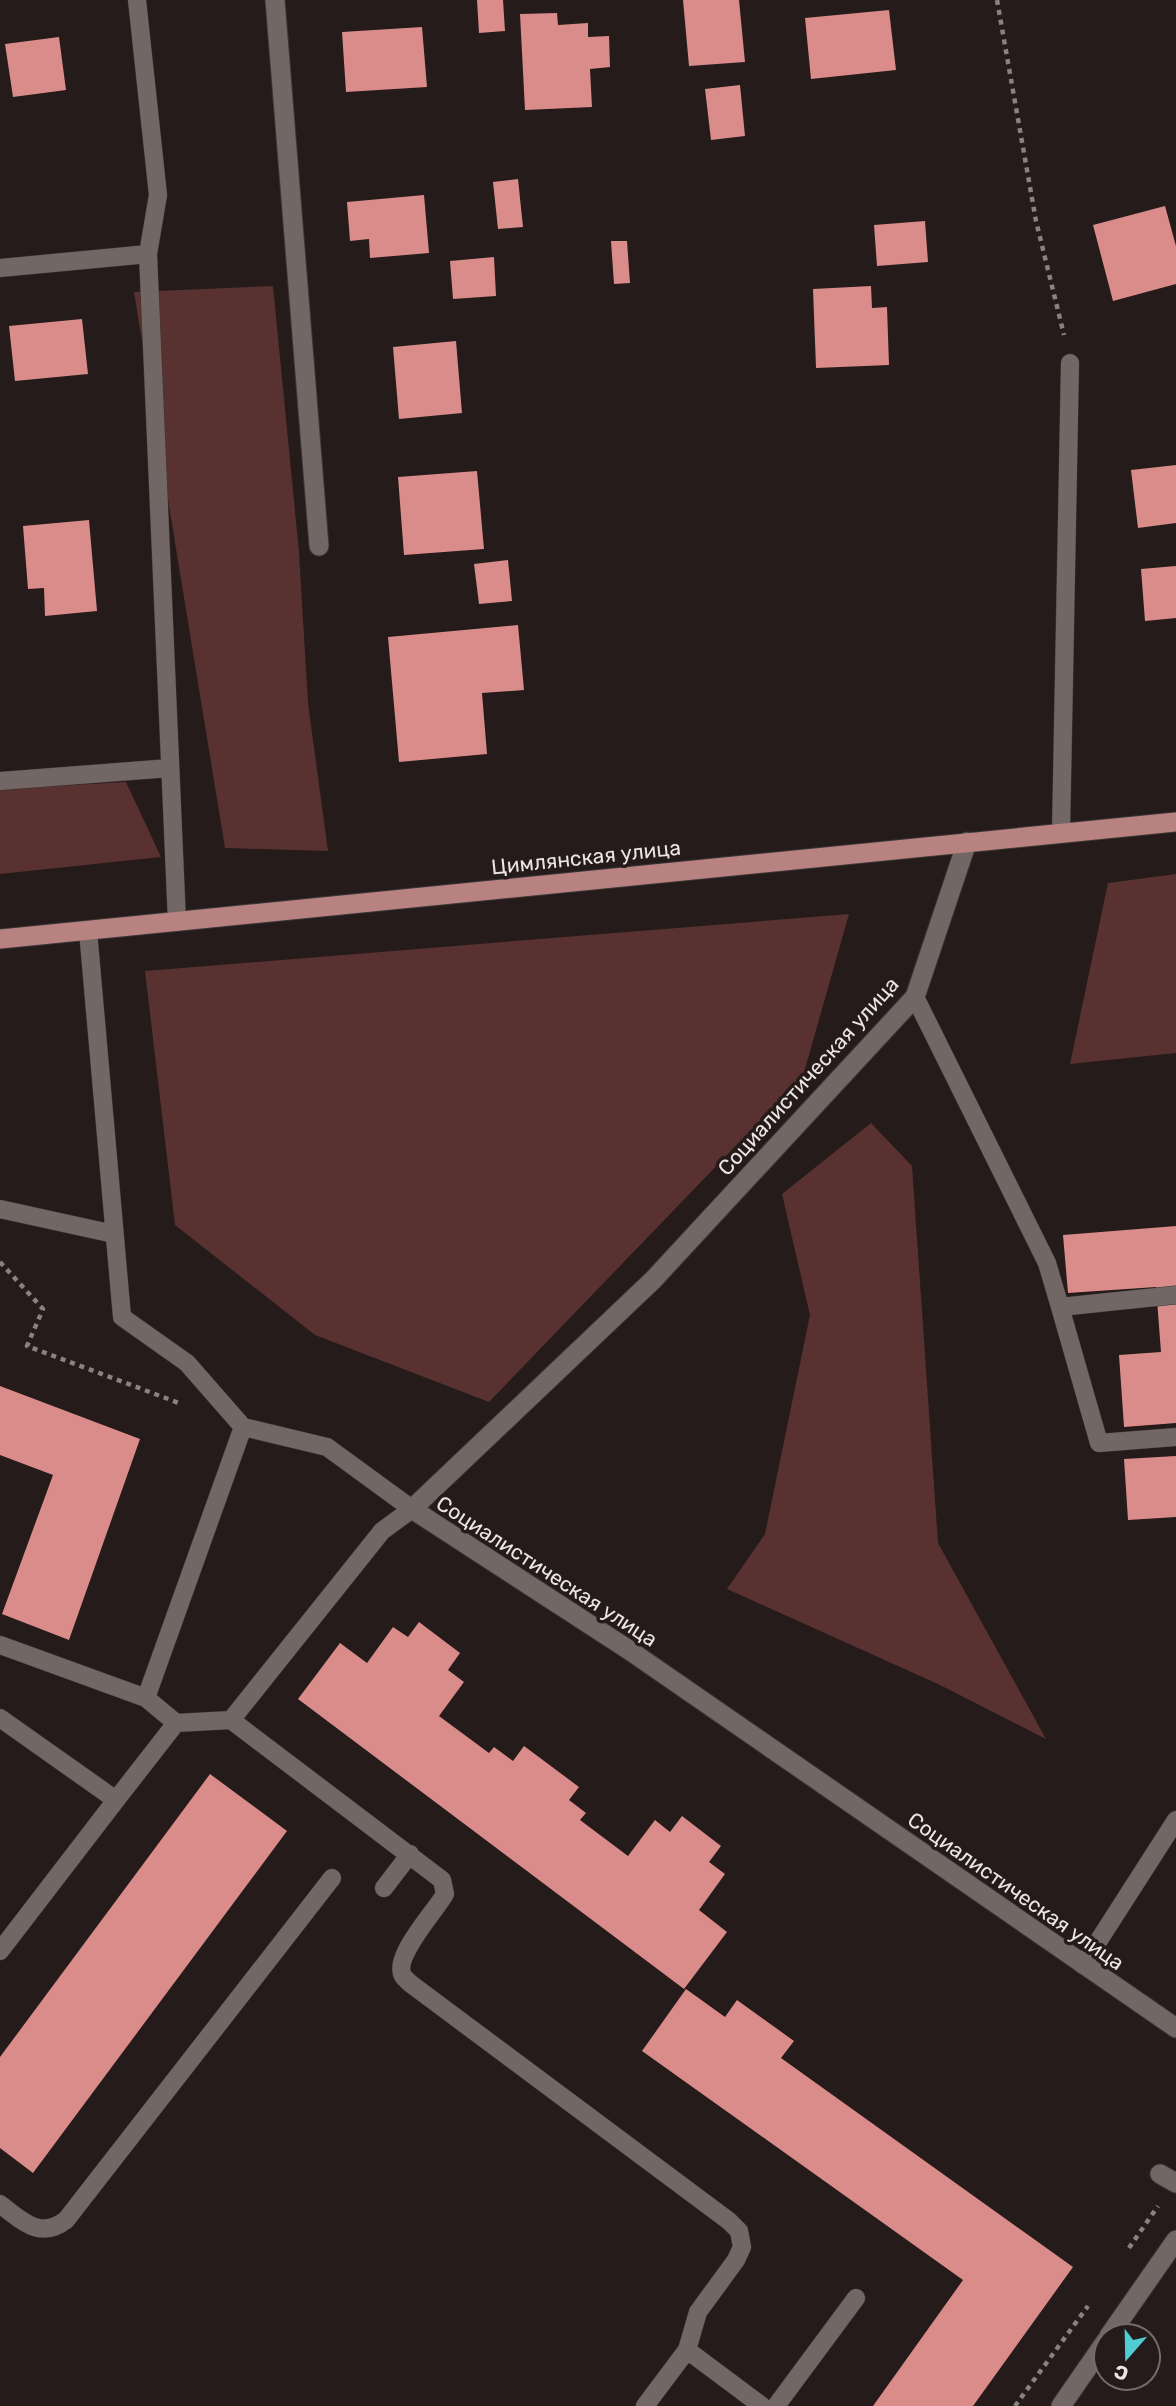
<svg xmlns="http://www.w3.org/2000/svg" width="1176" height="2406" viewBox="0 0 1176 2406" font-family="Rubik,sans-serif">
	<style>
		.green { fill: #593130 }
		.building { fill: #da8c8a }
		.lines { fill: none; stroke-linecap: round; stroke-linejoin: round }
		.service-casing { stroke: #3e3737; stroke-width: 19 }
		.minor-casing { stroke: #3e3737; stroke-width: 21 }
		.tertiary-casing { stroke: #3e3737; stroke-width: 21 }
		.primary-casing { stroke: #3e3737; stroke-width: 21 }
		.path { stroke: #8a8281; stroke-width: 4.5; stroke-dasharray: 5 5; stroke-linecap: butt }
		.service { stroke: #736766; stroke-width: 18 }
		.minor { stroke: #736766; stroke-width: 19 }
		.tertiary { stroke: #736766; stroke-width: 19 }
		.primary { stroke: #b78280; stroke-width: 19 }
		.labels { text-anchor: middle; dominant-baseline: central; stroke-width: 7; stroke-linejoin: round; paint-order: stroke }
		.street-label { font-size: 21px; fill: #ece5e5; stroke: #241b1a }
	</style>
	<rect width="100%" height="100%" fill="#241b1a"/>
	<path class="green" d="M273,286L299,552L308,703L328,851L225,848L134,292Z
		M126,782L161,857L0,874V789Z
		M1176,874V1053L1070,1064L1108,883Z
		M849,914L803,1076L489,1402L315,1335L175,1225L145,971Z
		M871,1123L912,1166L938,1543L1046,1739L940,1685L727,1589L765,1534L810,1315L782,1194Z"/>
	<path class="building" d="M477,0H503L505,31L479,33Z
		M683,0H739L745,62L689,66Z
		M889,10L896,70L811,79L805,18Z
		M557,13L558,25L588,23V37L609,36L610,67L590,69L592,107L525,110L520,14Z
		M422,27L427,87L346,92L342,32Z
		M59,37L66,90L13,97L5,44Z
		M740,85L745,136L711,140L705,89Z
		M518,179L523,227L498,229L493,182Z
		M424,195L429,253L370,258L369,239L350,241L347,202Z
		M1165,206L1176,246V284L1113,301L1093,225Z
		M925,221L928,262L877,266L874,225Z
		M611,241H627L630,283L614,284Z
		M494,257L496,296L453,299L450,261Z
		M871,286L872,308L887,307L889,365L816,368L813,289Z
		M82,319L88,374L15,381L9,326Z
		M456,341L462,413L399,419L393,347Z
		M1176,465V523L1138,528L1131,470Z
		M477,471L484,549L404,555L398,477Z
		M89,520L97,611L45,616L44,588L28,589L23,526Z
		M508,560L512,601L479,604L474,564Z
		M1176,566V618L1145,621L1141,569Z
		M518,625L524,690L482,693L487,754L399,762L388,637Z
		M1176,1226V1423L1124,1427L1119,1355L1161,1352L1156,1287L1068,1293L1063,1235Z
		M0,1386L140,1439L69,1640L2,1614L53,1475L0,1455Z
		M1176,1456V1517L1128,1520L1124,1459Z
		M419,1622L460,1653L448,1670L464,1682L439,1716L489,1753L494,1747L513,1761L524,1746L579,1787L569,1800L586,1813L580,1820L628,1856L655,1820L670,1832L682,1816L721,1846L709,1862L725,1874L699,1910L727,1932L684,1989L298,1699L340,1643L367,1663L393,1627L408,1637Z
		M210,1774L287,1831L33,2173L0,2148V2057Z
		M686,1989L725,2017L737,2000L794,2041L781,2058L1073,2267L973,2406H873L963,2280L642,2051Z"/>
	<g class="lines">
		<g class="service-casing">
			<path id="service" d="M137,0L158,195L148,254L177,922
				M0,268L148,254
				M0,781L170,768
				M1061,833L1070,363
				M915,997L1047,1263L1060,1307L1176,1295
				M0,1209L114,1234
				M1060,1307L1099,1443L1176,1437
				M0,1645L146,1698L243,1427L187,1363L122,1317L88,931
				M146,1698L176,1723
				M0,1718L116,1800L176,1723L231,1720L382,1531L412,1509L327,1447L243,1427
				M231,1720L442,1880L445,1894C435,1912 392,1957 403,1976C405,1979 408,1981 411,1984L729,2221L739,2231L742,2247L736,2260L698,2312L687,2350
				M384,1888L410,1854
				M0,1951L116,1800
				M1083,1965L1176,1820
				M0,2204C22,2221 40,2240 66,2220L332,1878
				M645,2406L687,2350L762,2406
				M776,2406L856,2298"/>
		</g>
		<g class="minor-casing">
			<path id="minor" d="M275,0L319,546
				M1160,2174L1176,2183
				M1109,2336L1176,2240
				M1061,2406L1106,2341"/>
		</g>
		<g class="tertiary-casing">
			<path id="tertiary" d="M967,842L915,997L653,1280L412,1509L629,1650L1176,2028"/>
		</g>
		<g class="primary-casing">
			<path id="primary" d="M0,939L1176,822"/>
		</g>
		<path class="path" d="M997,0L1036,221L1064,335
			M0,1262L43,1309L27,1346L179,1403
			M1129,2248L1158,2206
			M1015,2406L1088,2306"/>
		<use href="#service" class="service"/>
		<use href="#minor" class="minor"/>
		<use href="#tertiary" class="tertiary"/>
		<use href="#primary" class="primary"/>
	</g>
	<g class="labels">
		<g class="street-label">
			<text transform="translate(586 857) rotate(-6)">Цимлянская улица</text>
			<text transform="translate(808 1076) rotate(-48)">Социалистическая улица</text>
			<text transform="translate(547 1571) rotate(33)">Социалистическая улица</text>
			<text transform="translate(1016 1891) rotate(35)">Социалистическая улица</text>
		</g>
	</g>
	<g transform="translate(1127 2357) rotate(200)"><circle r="33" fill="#241b1a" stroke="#746c6b" stroke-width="2"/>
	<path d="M0-5L12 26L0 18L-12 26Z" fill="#51ccd4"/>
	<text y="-10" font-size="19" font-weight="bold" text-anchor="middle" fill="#ece5e5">С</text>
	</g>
</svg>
